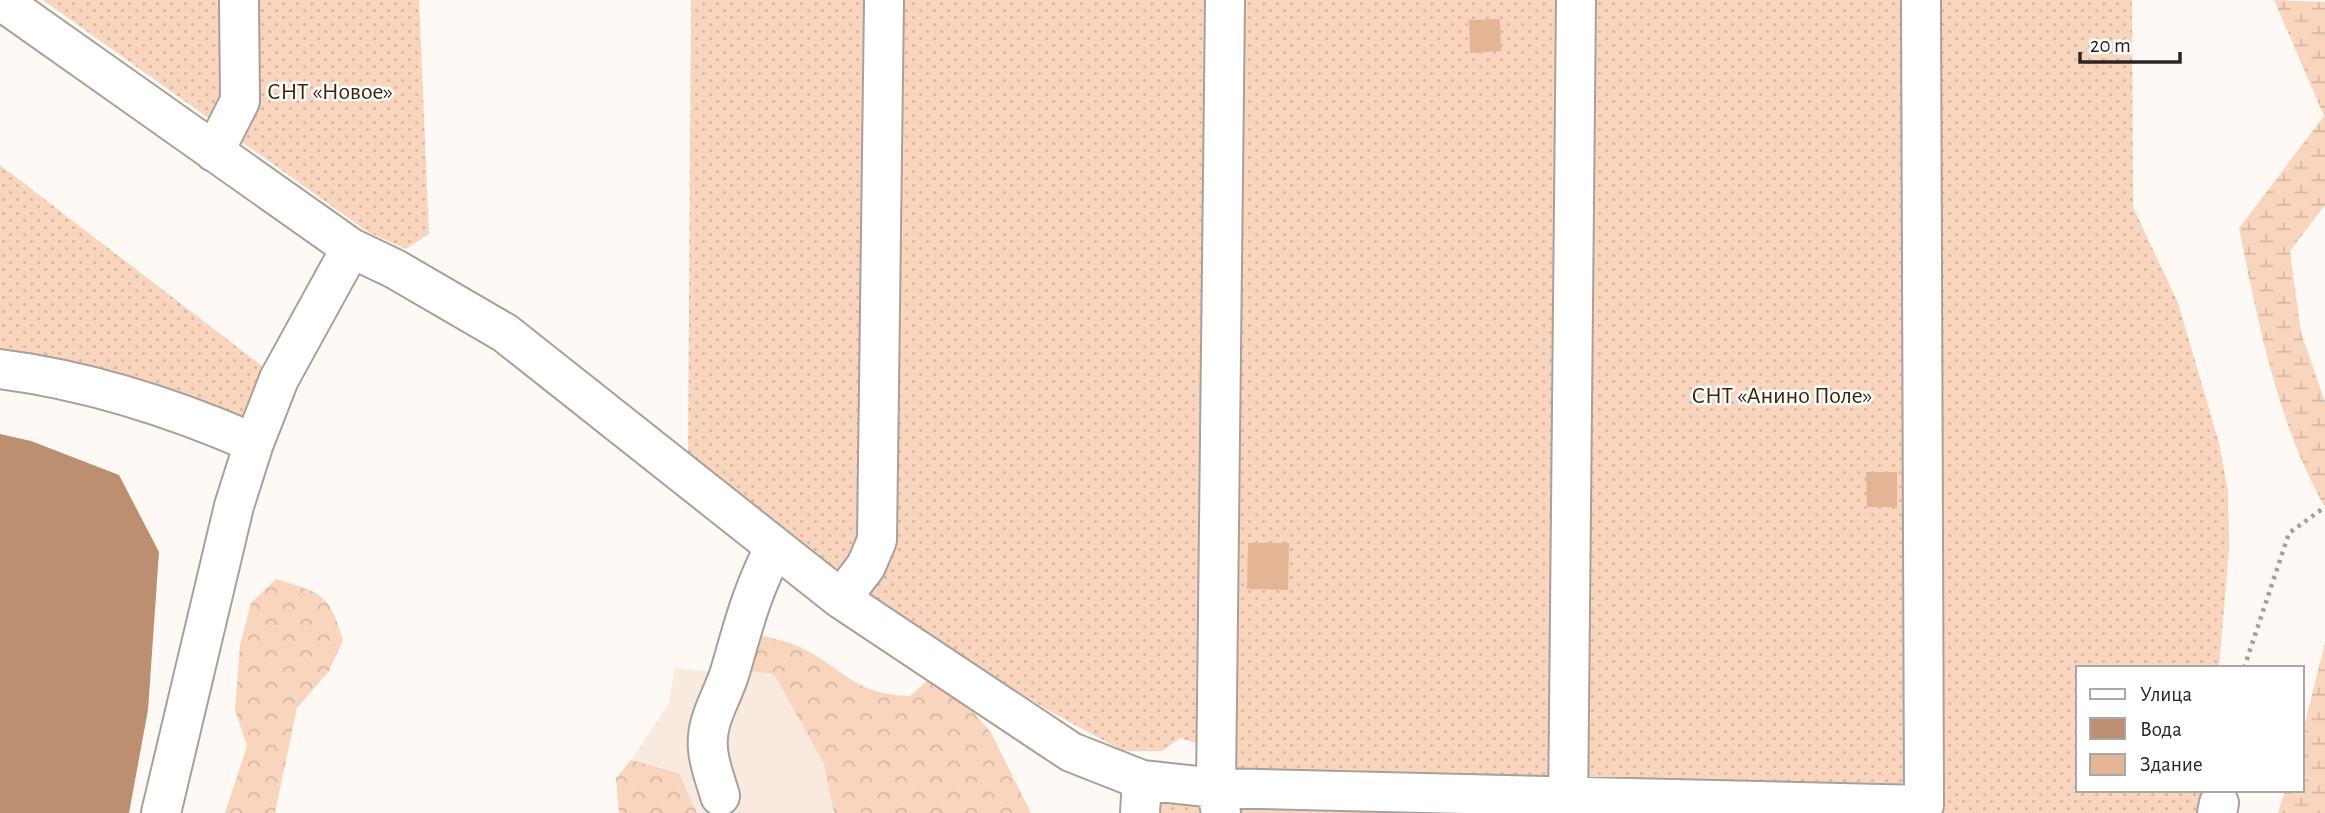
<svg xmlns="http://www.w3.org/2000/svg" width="2325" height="813" viewBox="0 0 2325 813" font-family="'Alegreya Sans',sans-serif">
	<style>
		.built { fill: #f9eadf }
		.forest { fill: url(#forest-crowns) }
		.wetland { fill: url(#wetland-marsh) }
		.garden { fill: url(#garden-dots) }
		.water { fill: #bc8f70 }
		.building { fill: #e4b594 }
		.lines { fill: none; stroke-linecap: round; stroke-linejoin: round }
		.minor-casing { stroke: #a8a09b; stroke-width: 42 }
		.path { stroke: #a4a09d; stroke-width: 4.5; stroke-dasharray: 3.5 5; stroke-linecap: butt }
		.minor { stroke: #fff; stroke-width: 38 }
		.labels { text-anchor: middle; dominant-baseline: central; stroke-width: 5; stroke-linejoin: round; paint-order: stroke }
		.park-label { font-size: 24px; fill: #412208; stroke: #fff }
	</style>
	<defs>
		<pattern id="forest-crowns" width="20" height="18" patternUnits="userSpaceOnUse" patternTransform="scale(1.75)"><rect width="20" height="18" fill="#f9d5bd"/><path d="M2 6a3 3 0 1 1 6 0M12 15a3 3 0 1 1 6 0" fill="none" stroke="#d5b7a2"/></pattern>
		<pattern id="wetland-marsh" width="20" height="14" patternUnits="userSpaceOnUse" patternTransform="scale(1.75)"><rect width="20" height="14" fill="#f9d5bd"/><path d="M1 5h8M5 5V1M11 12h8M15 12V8" fill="none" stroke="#d5b7a2"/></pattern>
		<pattern id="garden-dots" width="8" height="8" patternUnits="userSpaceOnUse" patternTransform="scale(1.75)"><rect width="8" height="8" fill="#f9d5bd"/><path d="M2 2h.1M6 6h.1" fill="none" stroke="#d5b7a2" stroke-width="1.8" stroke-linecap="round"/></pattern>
	</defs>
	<rect width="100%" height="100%" fill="#fef9f5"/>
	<path class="built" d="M675,668L729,674L744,671L774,674L825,764L834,813H697L679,773L631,760L669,703Z"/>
	<path class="forest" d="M276,579C321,593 329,592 343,640L329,671L297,708L275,813H225L247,746L235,710L240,645L251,603Z
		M759,635C775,639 792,642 806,650C848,673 858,695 910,696L928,680L948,684L990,731L1031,813H834L824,764L774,674L744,671Z
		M631,760L679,773L697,813H619L616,778Z"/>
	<path class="wetland" d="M2274,0L2325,2V205L2290,251L2301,333L2325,402V507C2277,423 2258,322 2239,228L2324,116Z
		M2325,643V813H2278L2285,790H2302V735Z"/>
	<path class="garden" d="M43,0H419L429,234L406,249L368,232Z
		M691,0H2132L2133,207L2178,303L2219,443L2228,491L2229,549L2219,668H2078V790H2208L2206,813H1931L1237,777L1230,754L1180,738L1162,751H1123L1053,713L864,600L688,459Z
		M0,165L279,379L254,443L0,369Z
		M1152,799L1735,813H1152Z"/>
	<path class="water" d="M0,434L31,441L119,475L159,552L148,710L129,813H0Z"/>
	<path class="building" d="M1500,19L1501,51L1470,53L1469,20Z
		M1866,472H1897V507H1867Z
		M1248,543H1289L1288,590L1247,589Z"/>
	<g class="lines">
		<g class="minor-casing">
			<path id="minor" d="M0,0L351,248L395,269L505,333L841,599L1071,752L1142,780L1216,788L1924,805L1921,0
				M214,152L240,101L239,0
				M0,369C86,380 174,408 254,443
				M841,599L866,566L877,540L884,0
				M720,796C716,781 709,765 708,749C705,721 722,698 730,672C743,627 752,590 775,547
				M161,813L234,506L254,443L279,379L351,248
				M1140,813L1142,780
				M1221,813L1216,788L1225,0
				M1568,813L1576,0
				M2217,813L2219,803"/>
		</g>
		<path class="path" d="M2244,668L2289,533L2325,507"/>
		<use href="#minor" class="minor"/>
	</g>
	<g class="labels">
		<g class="park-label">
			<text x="330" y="92">СНТ «Новое»</text>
			<text x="1782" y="396">СНТ «Анино Поле»</text>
		</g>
	</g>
	<rect x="2076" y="666" width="228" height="126" fill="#ffffff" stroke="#a9a8a7" stroke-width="2"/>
	<rect x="2090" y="689" width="35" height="10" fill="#ffffff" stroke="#a9a8a7" stroke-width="2"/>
	<text x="2140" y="701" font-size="21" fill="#282522">Улица</text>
	<rect x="2090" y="718" width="35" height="21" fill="#bc8f70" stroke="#a9a8a7" stroke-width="2"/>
	<text x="2140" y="736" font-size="21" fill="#282522">Вода</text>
	<rect x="2090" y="754" width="35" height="21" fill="#e4b594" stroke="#a9a8a7" stroke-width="2"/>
	<text x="2140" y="771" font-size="21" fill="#282522">Здание</text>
	<path d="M2080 52v10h100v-10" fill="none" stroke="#282522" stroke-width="3.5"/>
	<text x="2090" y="52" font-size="21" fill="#282522" stroke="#ffffff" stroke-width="5" paint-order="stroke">20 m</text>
</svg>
